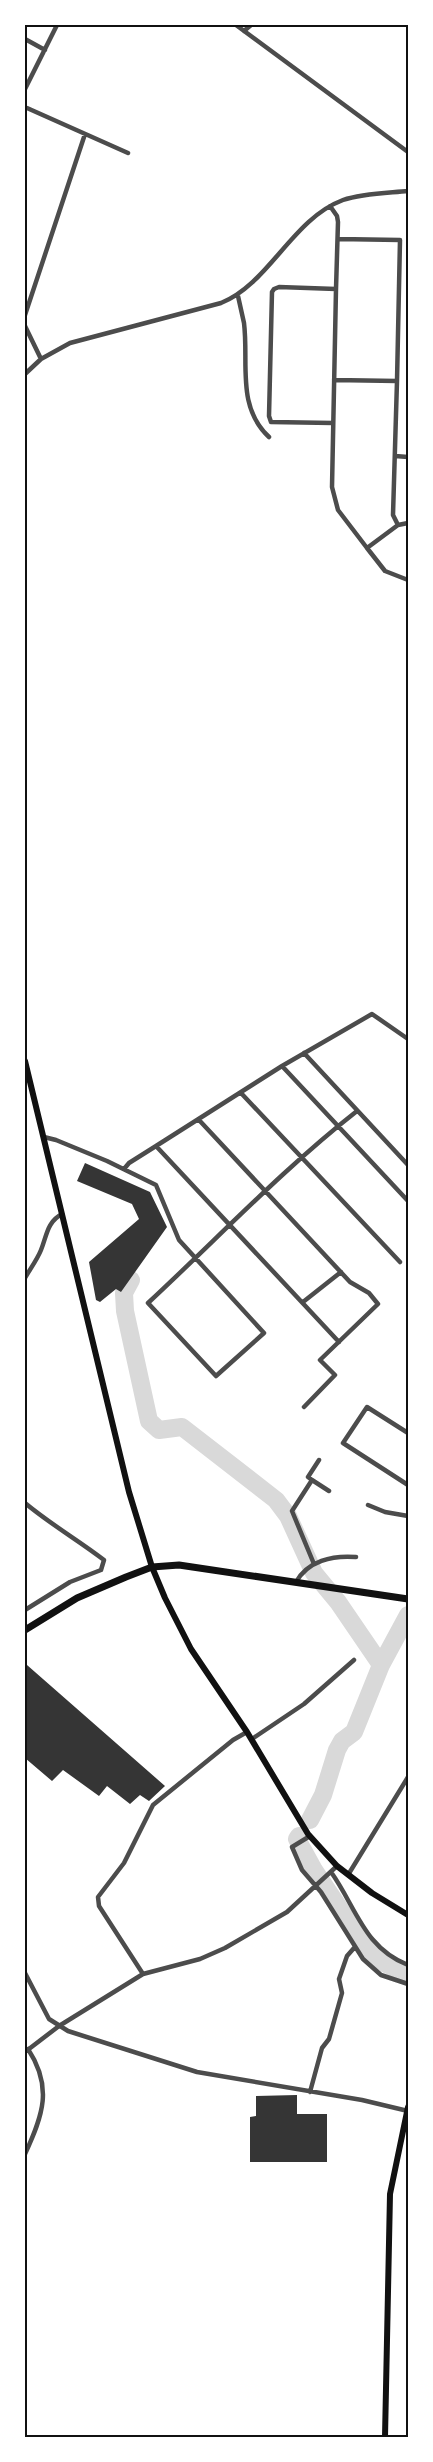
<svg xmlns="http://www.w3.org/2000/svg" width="433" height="2462" viewBox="0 0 433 2462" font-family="'Roboto Condensed',sans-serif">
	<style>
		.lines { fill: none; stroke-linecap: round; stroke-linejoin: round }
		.river { stroke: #d9d9d9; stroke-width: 18 }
		.building { fill: #353535 }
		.minor { stroke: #4c4c4c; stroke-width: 4.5 }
		.secondary { stroke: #111; stroke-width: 6 }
		.primary { stroke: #111; stroke-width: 7 }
		.neatline { fill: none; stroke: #111; stroke-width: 2 }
	</style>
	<rect width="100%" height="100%" fill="#fff"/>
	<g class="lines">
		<path class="river" d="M131,1280L124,1293L125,1311L149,1421L159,1430L182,1427L276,1500L288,1516L314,1573L338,1602L381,1665
			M310,1820L323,1795L337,1750L342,1741L354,1732L381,1665L408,1615
			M299,1836L297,1839L314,1870L362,1942L378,1960L408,1975"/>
	</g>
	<path class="building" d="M85,1163L150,1192L167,1227L121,1292L116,1289L100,1302L96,1300L89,1262L139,1219L132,1204L77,1181Z
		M27,1665L165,1786L149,1801L140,1795L130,1804L107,1786L99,1796L63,1770L52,1781L25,1758V1667Z
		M297,2095V2114H327V2162H250V2117L256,2116V2096Z"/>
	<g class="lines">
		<path class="minor" d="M236,25L408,152
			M244,31L251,25
			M25,39L45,50
			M25,89L57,25
			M27,108L128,153
			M330,206L337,216L338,222L336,289L279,287L274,289L272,292L269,416L271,422L333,423
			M336,289L332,487L338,510L367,548L398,525
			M238,296C240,305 242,314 244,323C249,363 236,406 269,437
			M25,315L85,134
			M25,326L41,359
			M25,374L41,359L70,343L221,303C269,284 292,219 343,200C363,193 388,193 408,191
			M334,380L397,381L400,240L338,239
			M397,381L393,515L398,525L408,523
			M395,456L408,457
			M367,548L385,571L408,580
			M304,1053L408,1165
			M282,1066L372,1014L408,1039
			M241,1093L400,1262
			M199,1120L350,1282L369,1293L378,1304L320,1360L335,1375L304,1407
			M44,1137L56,1140L107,1161L156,1185L179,1240L264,1333L216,1376L148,1303C217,1239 283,1169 357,1111
			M156,1146L282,1066L408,1201
			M124,1169L129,1163L156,1146L339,1342
			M25,1278C30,1269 37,1260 41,1250C47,1235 47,1222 62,1214
			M303,1302L341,1272
			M408,1433L367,1407L343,1443L408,1485
			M312,1480L329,1491
			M25,1503C50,1524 78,1540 104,1560L101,1570L70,1582L25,1610
			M368,1505L385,1512L408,1516
			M314,1564L292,1511L312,1480L308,1477L319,1460
			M296,1582C308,1561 332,1555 356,1557
			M252,1739L304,1704L354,1660
			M310,1836L292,1847L302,1870L321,1892L363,1959L381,1975L408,1984
			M331,1872C356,1907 364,1948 408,1965
			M348,1875L408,1777
			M25,1973L49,2019L68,2031L197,2072L362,2100L408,2111
			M143,1974L99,1906L98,1897L124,1863L153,1805L233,1740L247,1732
			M25,2052L59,2026L143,1974L200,1959L225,1948L287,1912L337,1866
			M310,2092L322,2048L329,2039L342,1993L339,1979L347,1956L354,1948
			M25,2154C43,2115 53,2087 28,2049"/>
		<path class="secondary" d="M25,1061L129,1492L152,1567L165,1598L191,1649L247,1732L308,1834L337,1866L372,1893L408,1915
			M385,2437L390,2194L408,2107"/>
		<path class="primary" d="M25,1630L77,1598L126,1577L152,1567L179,1565L408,1599"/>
	</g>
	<rect width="433" height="2462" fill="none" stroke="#ffffff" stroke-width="52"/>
	<rect x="26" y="26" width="381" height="2410" class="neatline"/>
</svg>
